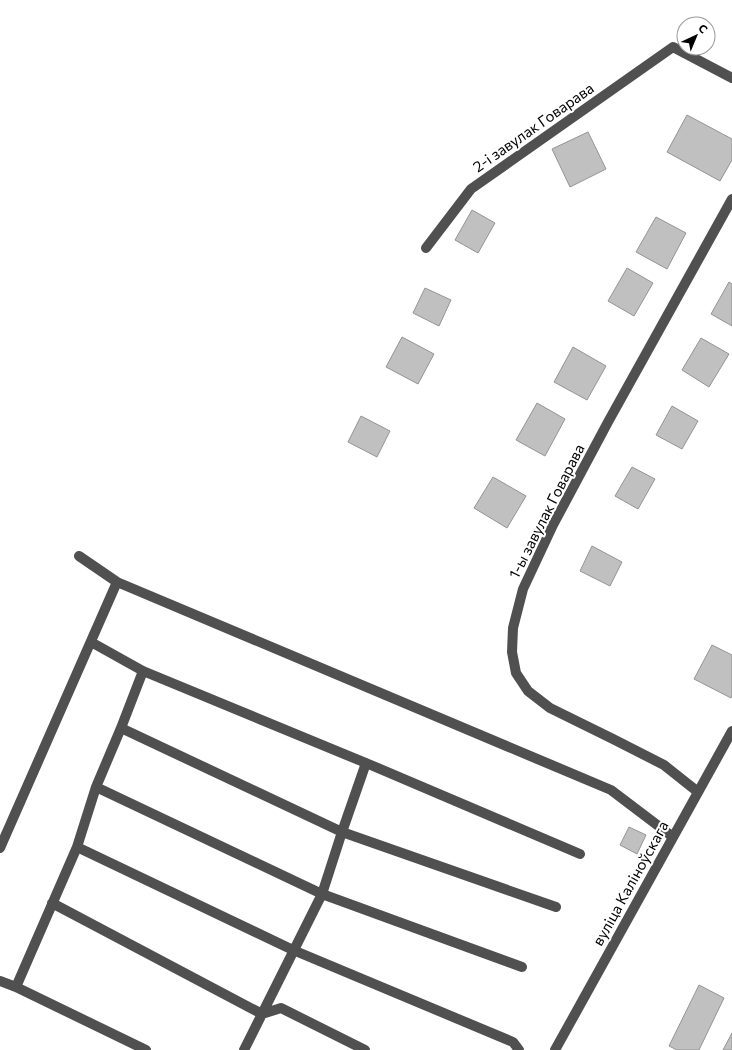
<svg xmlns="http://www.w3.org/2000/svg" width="732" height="1050" viewBox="0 0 732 1050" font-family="Commissioner,sans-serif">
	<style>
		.building { fill: #c0c0c0; stroke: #949494 }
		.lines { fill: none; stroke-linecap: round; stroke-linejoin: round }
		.minor { stroke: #505050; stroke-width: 10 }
		.labels { text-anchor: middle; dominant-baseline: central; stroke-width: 4; stroke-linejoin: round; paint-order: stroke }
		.street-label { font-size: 15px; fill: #000; stroke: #fff }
	</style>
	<rect width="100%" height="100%" fill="#fff"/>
	<path class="building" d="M687,115L732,139V160L720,181L667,152Z
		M588,132L606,169L570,187L552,149Z
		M472,210L495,223L478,253L455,240Z
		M656,217L686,233L667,269L636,252Z
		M627,268L653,283L634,316L608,301Z
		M729,282L732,284V326L711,314Z
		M425,288L451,300L439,326L413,313Z
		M402,337L434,354L418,384L386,367Z
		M701,338L729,354L709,387L682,370Z
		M573,347L606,366L587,400L554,382Z
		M537,403L565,419L545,456L516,440Z
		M672,406L698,421L682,449L656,435Z
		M361,416L390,431L377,457L348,442Z
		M632,467L655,479L638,509L615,496Z
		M493,477L526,496L507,528L474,508Z
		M592,546L622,562L610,586L580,571Z
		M712,645L732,655V695L731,698L694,679Z
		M629,827L646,835L637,854L620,845Z
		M699,985L724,998L699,1050H677L669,1046Z
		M732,1033V1050H723Z"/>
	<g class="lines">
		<path class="minor" d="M426,248L471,189L673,47L732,78
			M79,556L117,582L611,790L673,837
			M91,642L143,671L366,763L580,854
			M143,671L121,728L96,787L77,847L16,987L146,1050
			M121,728L342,832L556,907
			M96,787L322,894L522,967
			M698,792L664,765L613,739L550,708L528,691L516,673L512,652L513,628L523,589L553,525L608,422L732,199
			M77,847L293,950L513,1042L519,1050
			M0,848L117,582
			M52,903L262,1014L281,1008L365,1050
			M0,981L16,987
			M244,1050L322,894L342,832L366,763
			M555,1050L732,731"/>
	</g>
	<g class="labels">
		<g class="street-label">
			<text transform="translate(533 127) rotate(-35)">2-і завулак Говарава</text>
			<text transform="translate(546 511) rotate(-63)">1-ы завулак Говарава</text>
			<text transform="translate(630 883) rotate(-61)">вуліца Каліноўскага</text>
		</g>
	</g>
	<g transform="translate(696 36) rotate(44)"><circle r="19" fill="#ffffff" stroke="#999999"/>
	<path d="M0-3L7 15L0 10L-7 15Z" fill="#000000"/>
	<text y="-6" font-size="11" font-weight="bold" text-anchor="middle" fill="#000000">С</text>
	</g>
</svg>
